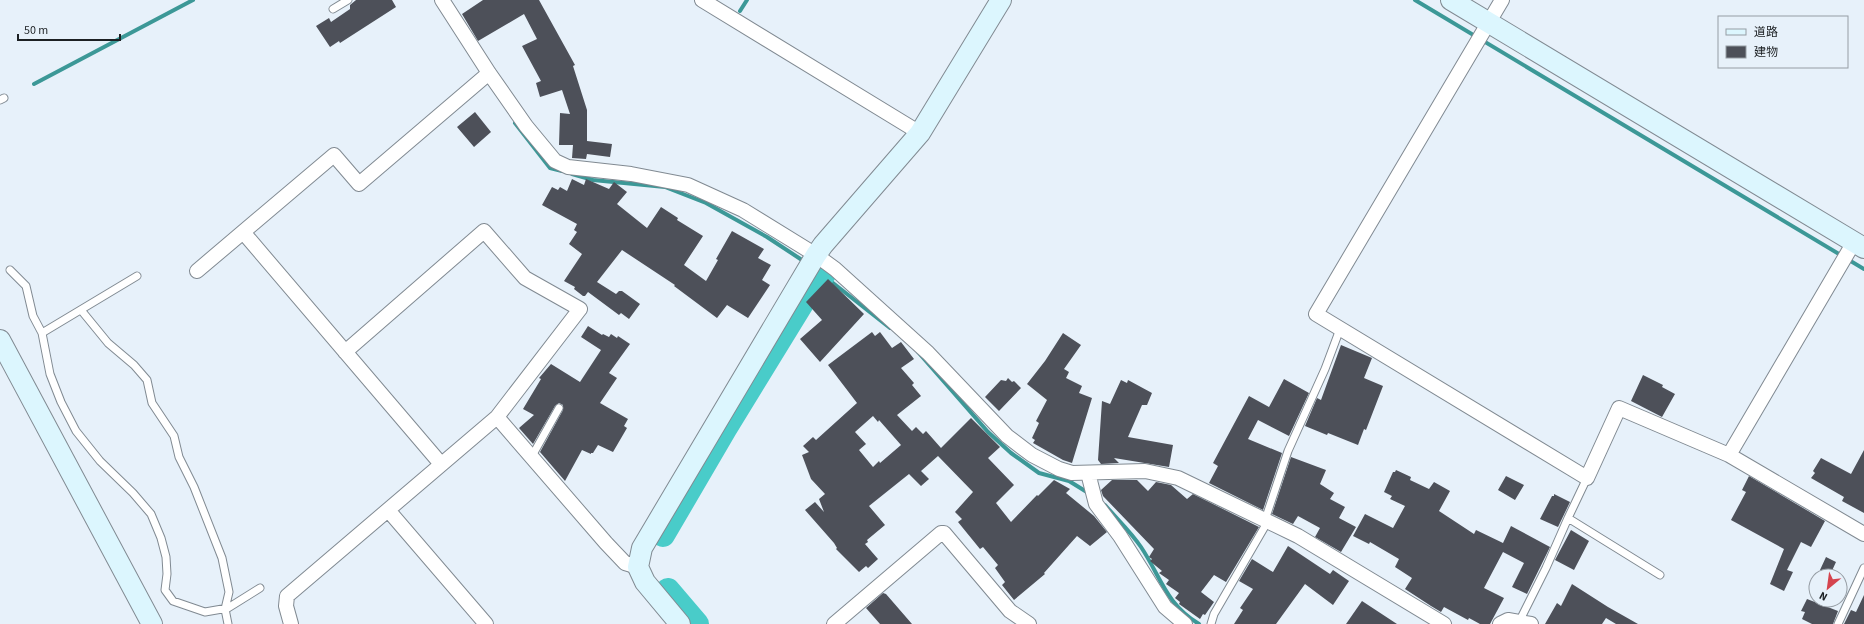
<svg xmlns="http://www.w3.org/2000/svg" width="1864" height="624" viewBox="0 0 1864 624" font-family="'Source Sans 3','Noto Sans JP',sans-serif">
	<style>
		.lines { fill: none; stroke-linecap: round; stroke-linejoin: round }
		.stream { stroke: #3c9897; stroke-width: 4 }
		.river { stroke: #49ccc9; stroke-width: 24 }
		.building { fill: #4d5059; fill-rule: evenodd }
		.lane-casing { stroke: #818a92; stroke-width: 9 }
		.street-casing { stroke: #818a92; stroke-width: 16 }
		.secondary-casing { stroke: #818a92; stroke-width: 22 }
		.lane { stroke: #fff; stroke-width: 7 }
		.street { stroke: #fff; stroke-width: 14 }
		.secondary { stroke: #dcf6fe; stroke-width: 20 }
	</style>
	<rect width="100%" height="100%" fill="#e7f1fa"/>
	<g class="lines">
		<path class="stream" d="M1415,0L1864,269
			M740,11L747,0
			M34,84L193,0
			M515,123L550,168L562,171
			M572,174L593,180L665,187L706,203L767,237L805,262
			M814,268L890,328
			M918,352L988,432L1011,453L1039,473L1069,481L1090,494
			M1105,505C1117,519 1131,532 1141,547C1161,577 1165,603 1199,624"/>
		<path class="river" d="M663,535L725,429L817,279L824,274
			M668,590L697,624"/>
	</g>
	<path class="building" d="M356,0H392L396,7L340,43L339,41L330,47L316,26L329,18L331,22L350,9V5Z
		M483,0H539L575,65L573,66L587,110V141L612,144L610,157L587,154L586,159L572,158L573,145H559L560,113L570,114L562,90L540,97L536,83L541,81L522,46L537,39L524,14L478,41L462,14Z
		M475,112L491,132L474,147L457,127Z
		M572,179L584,185L586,179L609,189L614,182L627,192L617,204L647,228L661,207L678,218L677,220L703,236L684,265L706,281L718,260L716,259L732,231L764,249L758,258L771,265L762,280L770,285L748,318L727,305L717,318L674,286L675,285L622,250L597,282L616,294L619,291H622L640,304L629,319L621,313L619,315L588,292L585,296H583L574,289L575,287L564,281L582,254L569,244L577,232L574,230L577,224L542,205L552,187L558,190L560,187L567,191Z
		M828,279L864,314L820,362L800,339L822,320L806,302Z
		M588,326L602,335L603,334L609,337L611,334L617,338L618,336L630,344L609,373L617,378L600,403L628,419L624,426L627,428L613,452L598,445L593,453H591V454L582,450L565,481L540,452L563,410V405L559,403L555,406L533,444L519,428L534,415L523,409L541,379L539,378L551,364L580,382L601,350L581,337Z
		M872,332L875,336L880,332L892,348L901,342L914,359L901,368L914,383L912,385L921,396L897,415L912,431L916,427L923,434L926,431L941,448L971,418L1000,447L988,458L1014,485L996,503L1011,522L1037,495L1038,496L1054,480L1070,489L1066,493L1094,516L1107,532L1090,546L1077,536L1044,573L1045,574L1014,600L1002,585L1005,582L995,568L998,565L983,547L980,549L958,522L962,519L955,512L973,492L938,456L921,471L929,479L921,486L909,474L869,506L885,525L867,540L868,542L865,544L878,559L868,568L866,566L859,572L836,549L837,548L834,543L805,510L815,502L824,512L819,499L825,494L811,479L802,455L809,452L803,446L813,437L816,440L857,403L828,365ZM873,416L878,422L879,420L901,445L880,463L879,461L873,467L859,450L866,444L855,432Z
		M1063,333L1081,345L1064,369L1069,372L1066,378L1082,386L1079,393L1092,398L1072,463L1063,460L1033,443L1035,440L1032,438L1039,423L1036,421L1047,400L1027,384L1045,361Z
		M1341,345L1372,358L1364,378L1383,386L1366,430L1364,429L1358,445L1328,433L1327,435L1305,426L1317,398L1321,400Z
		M1643,375L1663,385L1662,387L1675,394L1662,417L1631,401Z
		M1008,378L1012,382L1014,381L1021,388L999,411L985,397L1001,380L1006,381Z
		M1284,379L1309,393L1289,436L1258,420L1248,439L1282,453L1263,510L1209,483L1218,466L1213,463L1249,396L1269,407Z
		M1121,380L1127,383L1128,380L1152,393L1147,405H1142L1128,437L1173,445L1169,467L1114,458L1119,463L1101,464L1098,460L1102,401L1110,404Z
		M1864,450V513L1842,501L1844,497L1811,478L1815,473L1813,471L1821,458L1851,474Z
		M1291,457L1326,470L1320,484L1334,493L1330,499L1345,507L1339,518L1356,527L1341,552L1315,537L1320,528L1298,516L1293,524L1272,514Z
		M1396,470L1411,477L1410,480L1429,489L1434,482L1450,491L1439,511L1474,534L1476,530L1503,543L1511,526L1550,547L1527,594L1512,587L1524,563L1503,552L1484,588L1504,598L1490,624H1480L1469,618L1468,620L1444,607L1441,612L1431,606L1405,589L1412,578L1395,567L1399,559L1370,542L1369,544L1353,536L1365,514L1393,528L1405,506L1390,499L1392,496L1384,492L1393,472H1395Z
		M1506,476L1524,485L1515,500L1498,490Z
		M1749,476L1825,521L1811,547L1801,542L1787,570L1793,572L1784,591L1770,584L1784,549L1731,520L1746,492L1742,490Z
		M1112,480H1137L1148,491L1156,482L1171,485L1187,499L1193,494L1259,527L1226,582L1214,575L1201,592L1214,602L1205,615L1203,614L1200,619L1179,604L1180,602L1175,598L1179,593L1166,584L1169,580L1159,573L1162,571L1150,561L1152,559L1149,557L1154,549L1103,496L1101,490Z
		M1554,494L1570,502L1558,527L1540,519L1552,496H1554Z
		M1571,530L1589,541L1574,570L1555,560Z
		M1288,546L1330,574L1333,570L1349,581L1333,605L1305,584L1276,624H1234L1243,610L1240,608L1253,589L1239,581L1252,559L1273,572Z
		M1826,557L1836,562L1830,575L1820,570Z
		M1572,584L1608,607L1638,624H1616L1606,618L1602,624H1545L1557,603L1561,606Z
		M883,593L886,594L912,624H880L866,608Z
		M1864,595V624H1844L1851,610L1856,612Z
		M1807,599L1838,611L1833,624H1812L1802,619L1805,612L1801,611Z
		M1362,601L1397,624H1346Z"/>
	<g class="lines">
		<g class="lane-casing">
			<path id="lane" d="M333,9L348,0
				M0,100L4,98
				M10,270L26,286L33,316L42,333L50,374L61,402L76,431L100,461L133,493L151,514L161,538L166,557L167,574L165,590L173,601L205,612L228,608L260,588
				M81,310L108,343L134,365L147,380L152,403L174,436L179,457L194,487L222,558L229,592L225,609L228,624
				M42,333L137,276
				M532,456L559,408
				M1587,478L1568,518L1660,575
				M1265,520L1288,451L1325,369L1340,329
				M1519,622L1546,568L1568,518
				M1211,624L1214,614L1268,521
				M1838,624L1864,568"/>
		</g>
		<g class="street-casing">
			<path id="street" d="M442,0L489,73L526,126L555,161L568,167L631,174L688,185L743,210L816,255L835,269L928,353L1007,436L1032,455L1059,469L1072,473L1145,471L1178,478L1298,536L1444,624
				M702,0L920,133
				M1502,0L1316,314L1587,478L1619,408L1729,455L1864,534
				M243,232L441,464
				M197,271L334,155L359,184L489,73
				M345,352L484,231L525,278L580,309L497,417
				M1729,455L1854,242
				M1088,473L1096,504L1120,536L1165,607L1185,624
				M388,510L486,624
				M291,624L286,606L287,596L497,417L606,543L625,563L638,567
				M834,624L941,533H944L1010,611L1029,624
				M1500,624L1508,620L1531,624"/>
		</g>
		<g class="secondary-casing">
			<path id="secondary" d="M1451,0L1864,248
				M0,340L152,624
				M680,624L645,582L638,567L642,548L816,255L823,245L920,133L1001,0"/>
		</g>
		<use href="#lane" class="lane"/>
		<use href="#street" class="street"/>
		<use href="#secondary" class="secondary"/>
	</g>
	<rect x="1718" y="16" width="130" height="52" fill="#e7f1fa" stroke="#969da4"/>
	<rect x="1726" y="29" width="20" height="6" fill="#dcf6fe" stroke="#969da4"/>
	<text x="1754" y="36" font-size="12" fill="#1c2023">道路</text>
	<rect x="1726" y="46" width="20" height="12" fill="#4d5059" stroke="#969da4"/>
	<text x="1754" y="56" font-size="12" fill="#1c2023">建物</text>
	<g transform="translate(1828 588) rotate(209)"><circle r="19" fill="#e7f1fa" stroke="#969da4"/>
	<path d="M0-3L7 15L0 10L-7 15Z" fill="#d5444e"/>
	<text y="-6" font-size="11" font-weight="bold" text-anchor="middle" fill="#1c2023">N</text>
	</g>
	<path d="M18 34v6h102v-6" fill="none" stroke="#1c2023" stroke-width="2"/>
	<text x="24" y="34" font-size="12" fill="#1c2023" stroke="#e7f1fa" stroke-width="3" paint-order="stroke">50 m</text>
</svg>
